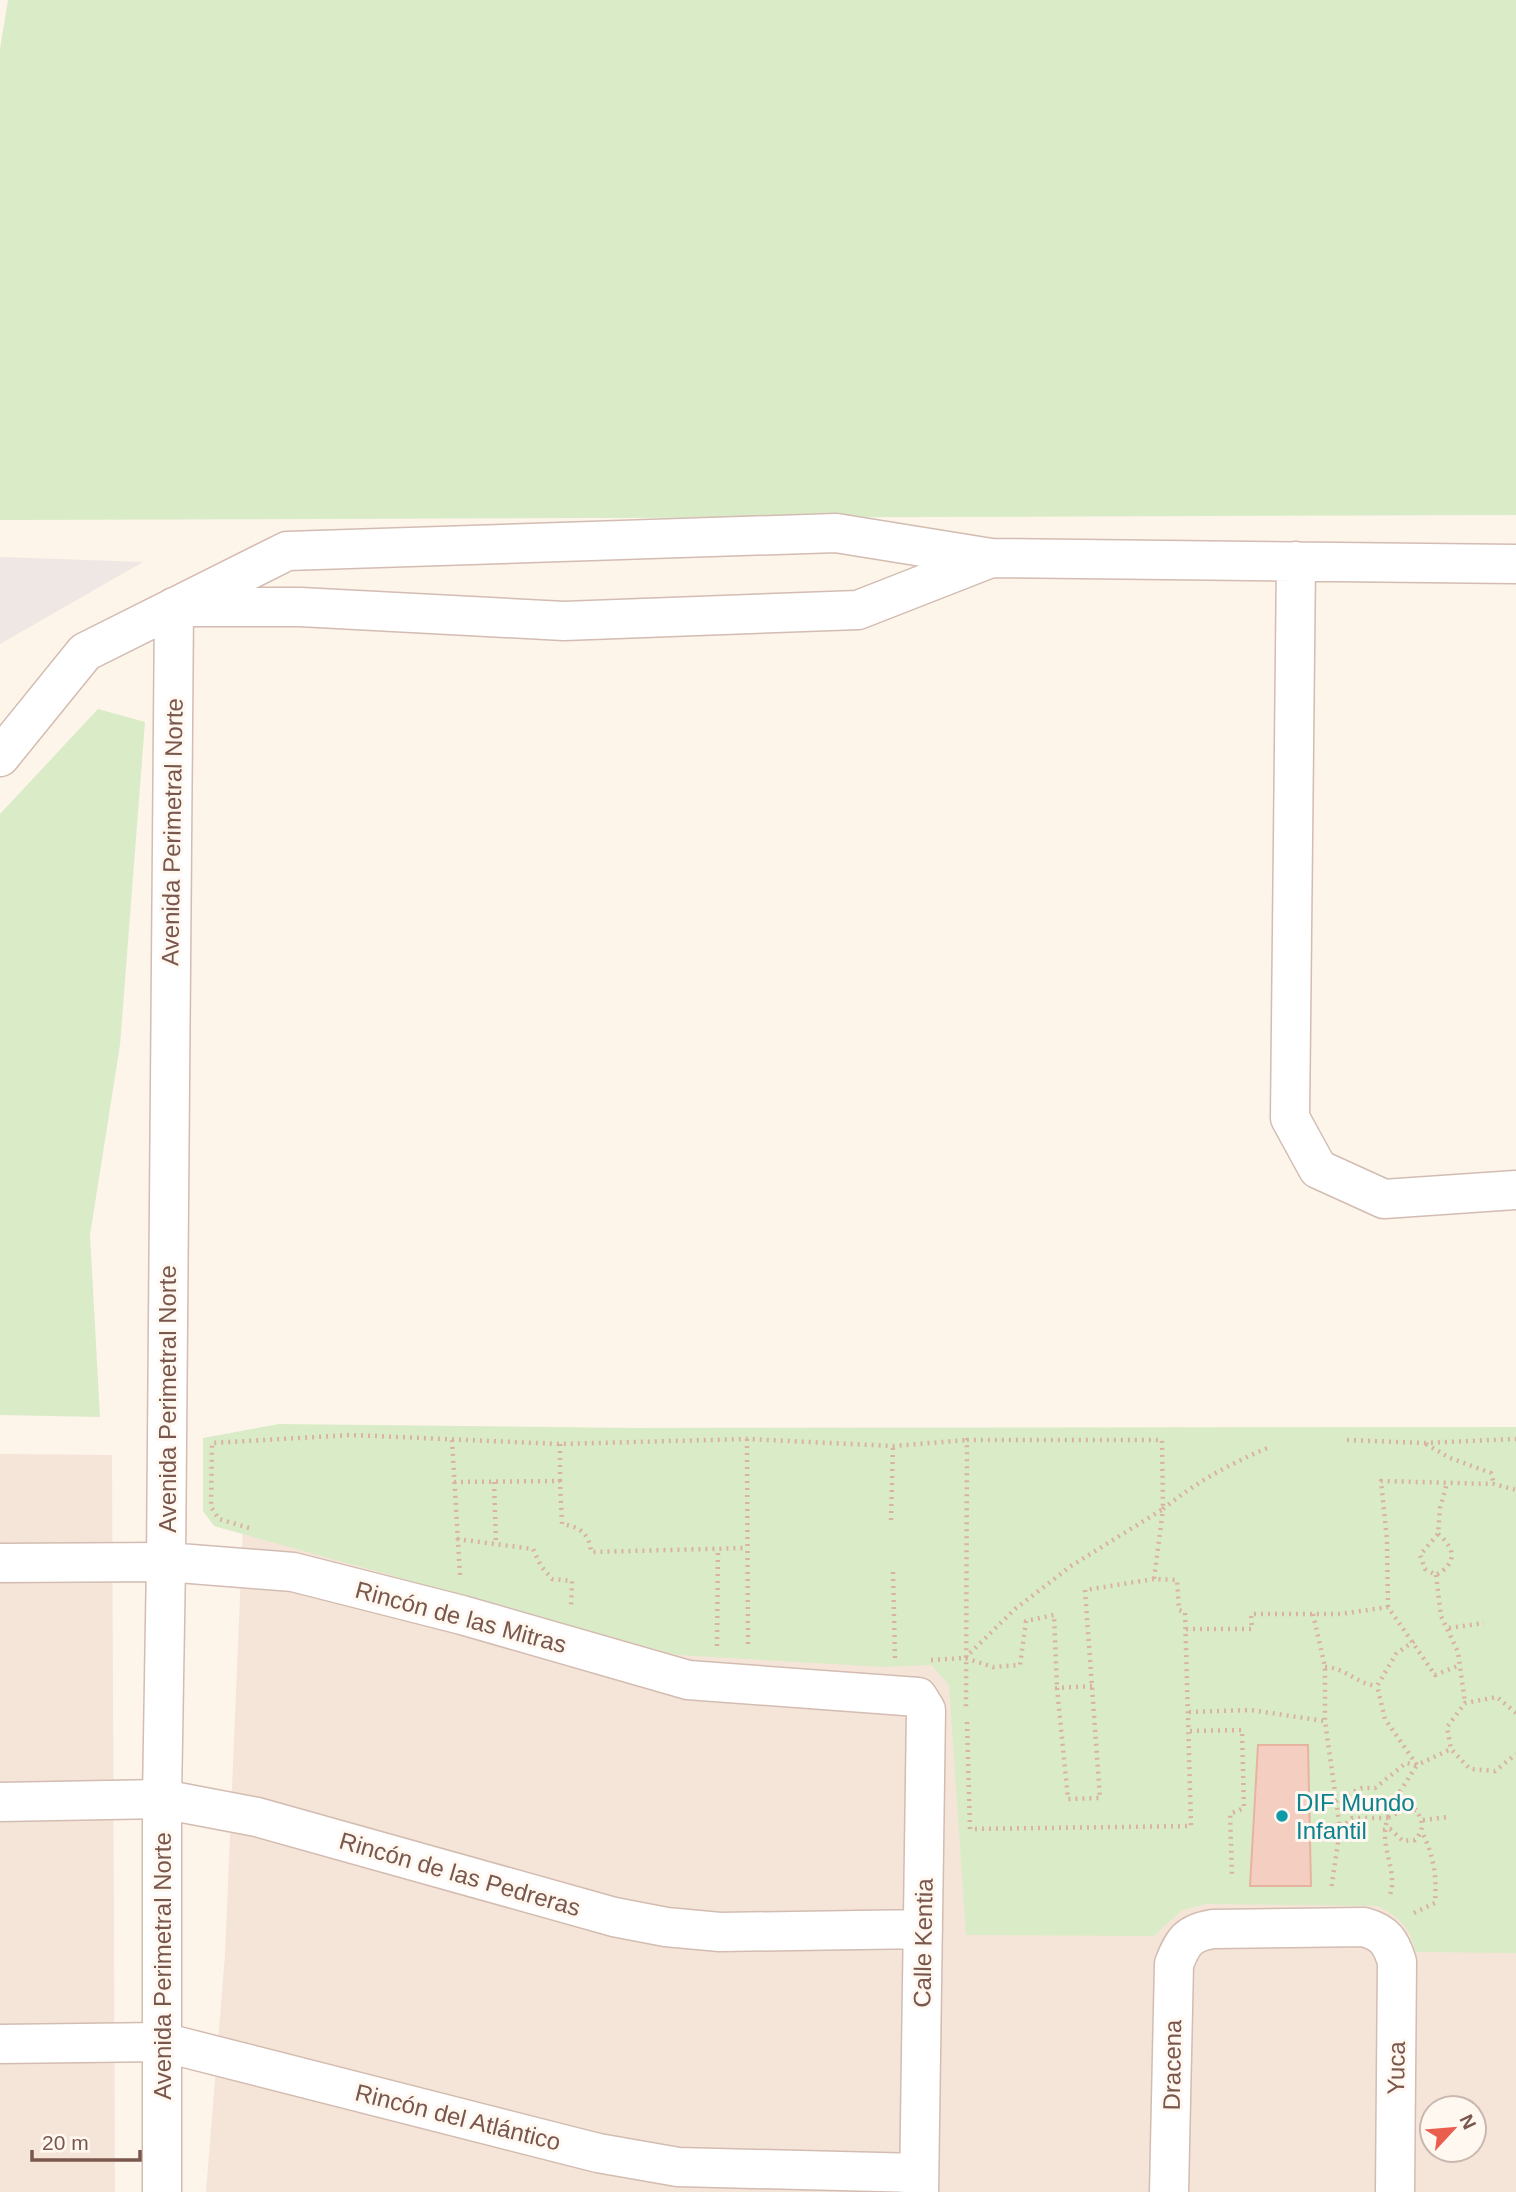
<svg xmlns="http://www.w3.org/2000/svg" width="1516" height="2192" viewBox="0 0 1516 2192" font-family="Arial,sans-serif">
	<style>
		.residential { fill: #f5e5d8; fill-rule: evenodd }
		.industrial { fill: #efe7e3 }
		.green { fill: #daecc7 }
		.building { fill: #f4cfc1; stroke: #e7b3a1; stroke-width: 2 }
		.lines { fill: none; stroke-linecap: round; stroke-linejoin: round }
		.minor-casing { stroke: #d3bcb1; stroke-width: 41 }
		.tertiary-casing { stroke: #d3bcb1; stroke-width: 41 }
		.path { stroke: #d9b2a3; stroke-width: 4.5; stroke-dasharray: 2 5; stroke-linecap: butt }
		.minor { stroke: #fff; stroke-width: 38 }
		.tertiary { stroke: #fff; stroke-width: 38 }
		.culture-dot { fill: #0f9aa8; stroke: #fff8f1; stroke-width: 2.5 }
		.labels { text-anchor: middle; dominant-baseline: central; stroke-width: 6; stroke-linejoin: round; paint-order: stroke }
		.street-label { font-size: 24px; fill: #7a574c; stroke: #fff8f1 }
		.culture-label { font-size: 24px; fill: #0d838f; stroke: #fff8f1; text-anchor: start }
	</style>
	<rect width="100%" height="100%" fill="#fdf4ea"/>
	<path class="residential" d="M0,1454L112,1455L115,2192H0Z
		M1516,1463V2192H206L225,1955L245,1479ZM1432,2108H1474V2150H1432Z"/>
	<path class="industrial" d="M0,557L143,562L0,644Z"/>
	<path class="green" d="M8,0H1516V515L0,520V49Z
		M98,709L145,722L120,1045L90,1235L100,1417L0,1415V814Z
		M279,1424L634,1428L1516,1427V1953L1415,1952C1411,1927 1399,1918 1378,1906L1207,1904L1182,1910L1154,1936L966,1935L949,1685L931,1665L884,1667L677,1655L214,1526L203,1511V1438Z"/>
	<path class="building" d="M1258,1745H1308L1311,1886H1250Z"/>
	<g class="lines">
		<g class="minor-casing">
			<path id="minor" d="M1296,561L1290,1118L1318,1169L1384,1199L1516,1190
				M174,607L166,1562L293,1572L462,1615L688,1680L918,1697L926,1710L919,2192
				M183,607H300L564,621L858,610L991,558
				M0,757L85,652L287,551L836,533L991,558L1516,564
				M0,1802L162,1799L257,1817L614,1917L666,1927L720,1932L923,1929
				M0,2044L162,2042L598,2153L678,2167L919,2173
				M1169,2192L1174,1964C1183,1941 1188,1933 1213,1929L1364,1927C1385,1933 1391,1942 1397,1962L1395,2192"/>
		</g>
		<g class="tertiary-casing">
			<path id="tertiary" d="M0,1563L166,1562L162,1799V2192"/>
		</g>
		<path class="path" d="M747,1439L748,1648
			M452,1440L460,1575
			M1347,1440L1424,1443L1516,1439
			M560,1444V1481
			M1426,1444L1450,1458L1491,1473L1494,1484
			M454,1482L560,1481L562,1524C581,1527 589,1534 591,1552L747,1548
			M494,1482L496,1544
			M891,1520L893,1446
			M249,1528L219,1519L211,1507L212,1443L351,1435L560,1444L747,1439L893,1446L967,1440
			M1438,1534C1456,1549 1457,1563 1436,1575L1425,1569L1420,1555L1438,1534L1440,1508L1447,1483
			M457,1539L533,1549L541,1566L552,1579L572,1581L571,1607
			M893,1572L895,1659
			M1436,1575L1441,1616L1458,1652L1465,1703
			M1388,1607L1387,1540L1381,1481L1494,1484L1516,1490
			M1313,1614L1325,1667V1721L1340,1829L1331,1890
			M1449,1628L1484,1623
			M1186,1629H1252L1251,1614H1340L1388,1607L1435,1675L1460,1665
			M1414,1641L1396,1654L1377,1686L1385,1719L1417,1765
			M717,1646L718,1549
			M965,1658L1015,1609L1071,1566L1163,1509L1162,1440H967L966,1710
			M931,1660L965,1658L993,1667L1020,1665L1026,1621L1054,1615L1057,1688
			M1325,1667C1346,1668 1357,1684 1377,1686
			M1092,1686L1057,1688L1068,1799L1100,1798L1085,1590L1154,1579
			M1189,1712L1250,1710L1325,1721
			M1516,1713L1497,1697L1465,1703L1447,1727L1451,1749L1470,1769L1495,1771L1516,1754
			M967,1722L970,1829L1191,1826L1185,1612L1179,1610L1177,1580L1154,1579L1163,1509C1196,1482 1231,1463 1270,1447
			M1190,1731L1242,1730L1244,1808L1230,1814L1232,1878
			M1335,1800L1362,1788H1375L1406,1763L1417,1765L1451,1749
			M1388,1817L1399,1793L1417,1765
			M1423,1820L1448,1817
			M1341,1828L1352,1818H1388C1377,1846 1400,1871 1389,1898
			M1383,1830L1390,1829L1403,1841L1415,1840C1424,1830 1424,1822 1416,1810L1405,1809L1388,1818
			M1414,1913L1435,1903C1437,1877 1434,1856 1422,1832"/>
		<use href="#minor" class="minor"/>
		<use href="#tertiary" class="tertiary"/>
	</g>
	<circle class="culture-dot" cx="1282" cy="1816" r="7"/>
	<g class="labels">
		<g class="street-label">
			<text transform="translate(172 832) rotate(-89)">Avenida Perimetral Norte</text>
			<text transform="translate(167 1399) rotate(-90)">Avenida Perimetral Norte</text>
			<text transform="translate(461 1617) rotate(15)">Rincón de las Mitras</text>
			<text transform="translate(460 1874) rotate(16)">Rincón de las Pedreras</text>
			<text transform="translate(923 1943) rotate(-89)">Calle Kentia</text>
			<text transform="translate(162 1966) rotate(-90)">Avenida Perimetral Norte</text>
			<text transform="translate(1172 2065) rotate(-89)">Dracena</text>
			<text transform="translate(1396 2068) rotate(-89)">Yuca</text>
			<text transform="translate(458 2117) rotate(14)">Rincón del Atlántico</text>
		</g>
		<g class="culture-label">
			<text x="1296" y="1802">DIF Mundo<tspan x="1296" dy="28">Infantil</tspan></text>
		</g>
	</g>
	<g transform="translate(1453 2129) rotate(64)"><circle r="33" fill="#fff8f1" stroke="#cab8af" stroke-width="2"/>
	<path d="M0-5L12 26L0 18L-12 26Z" fill="#e95e4d"/>
	<text y="-10" font-size="19" font-weight="bold" text-anchor="middle" fill="#7a574c">N</text>
	</g>
	<path d="M32 2150v10h108v-10" fill="none" stroke="#7a574c" stroke-width="3.5"/>
	<text x="42" y="2150" font-size="21" fill="#7a574c" stroke="#fff8f1" stroke-width="5" paint-order="stroke">20 m</text>
</svg>
